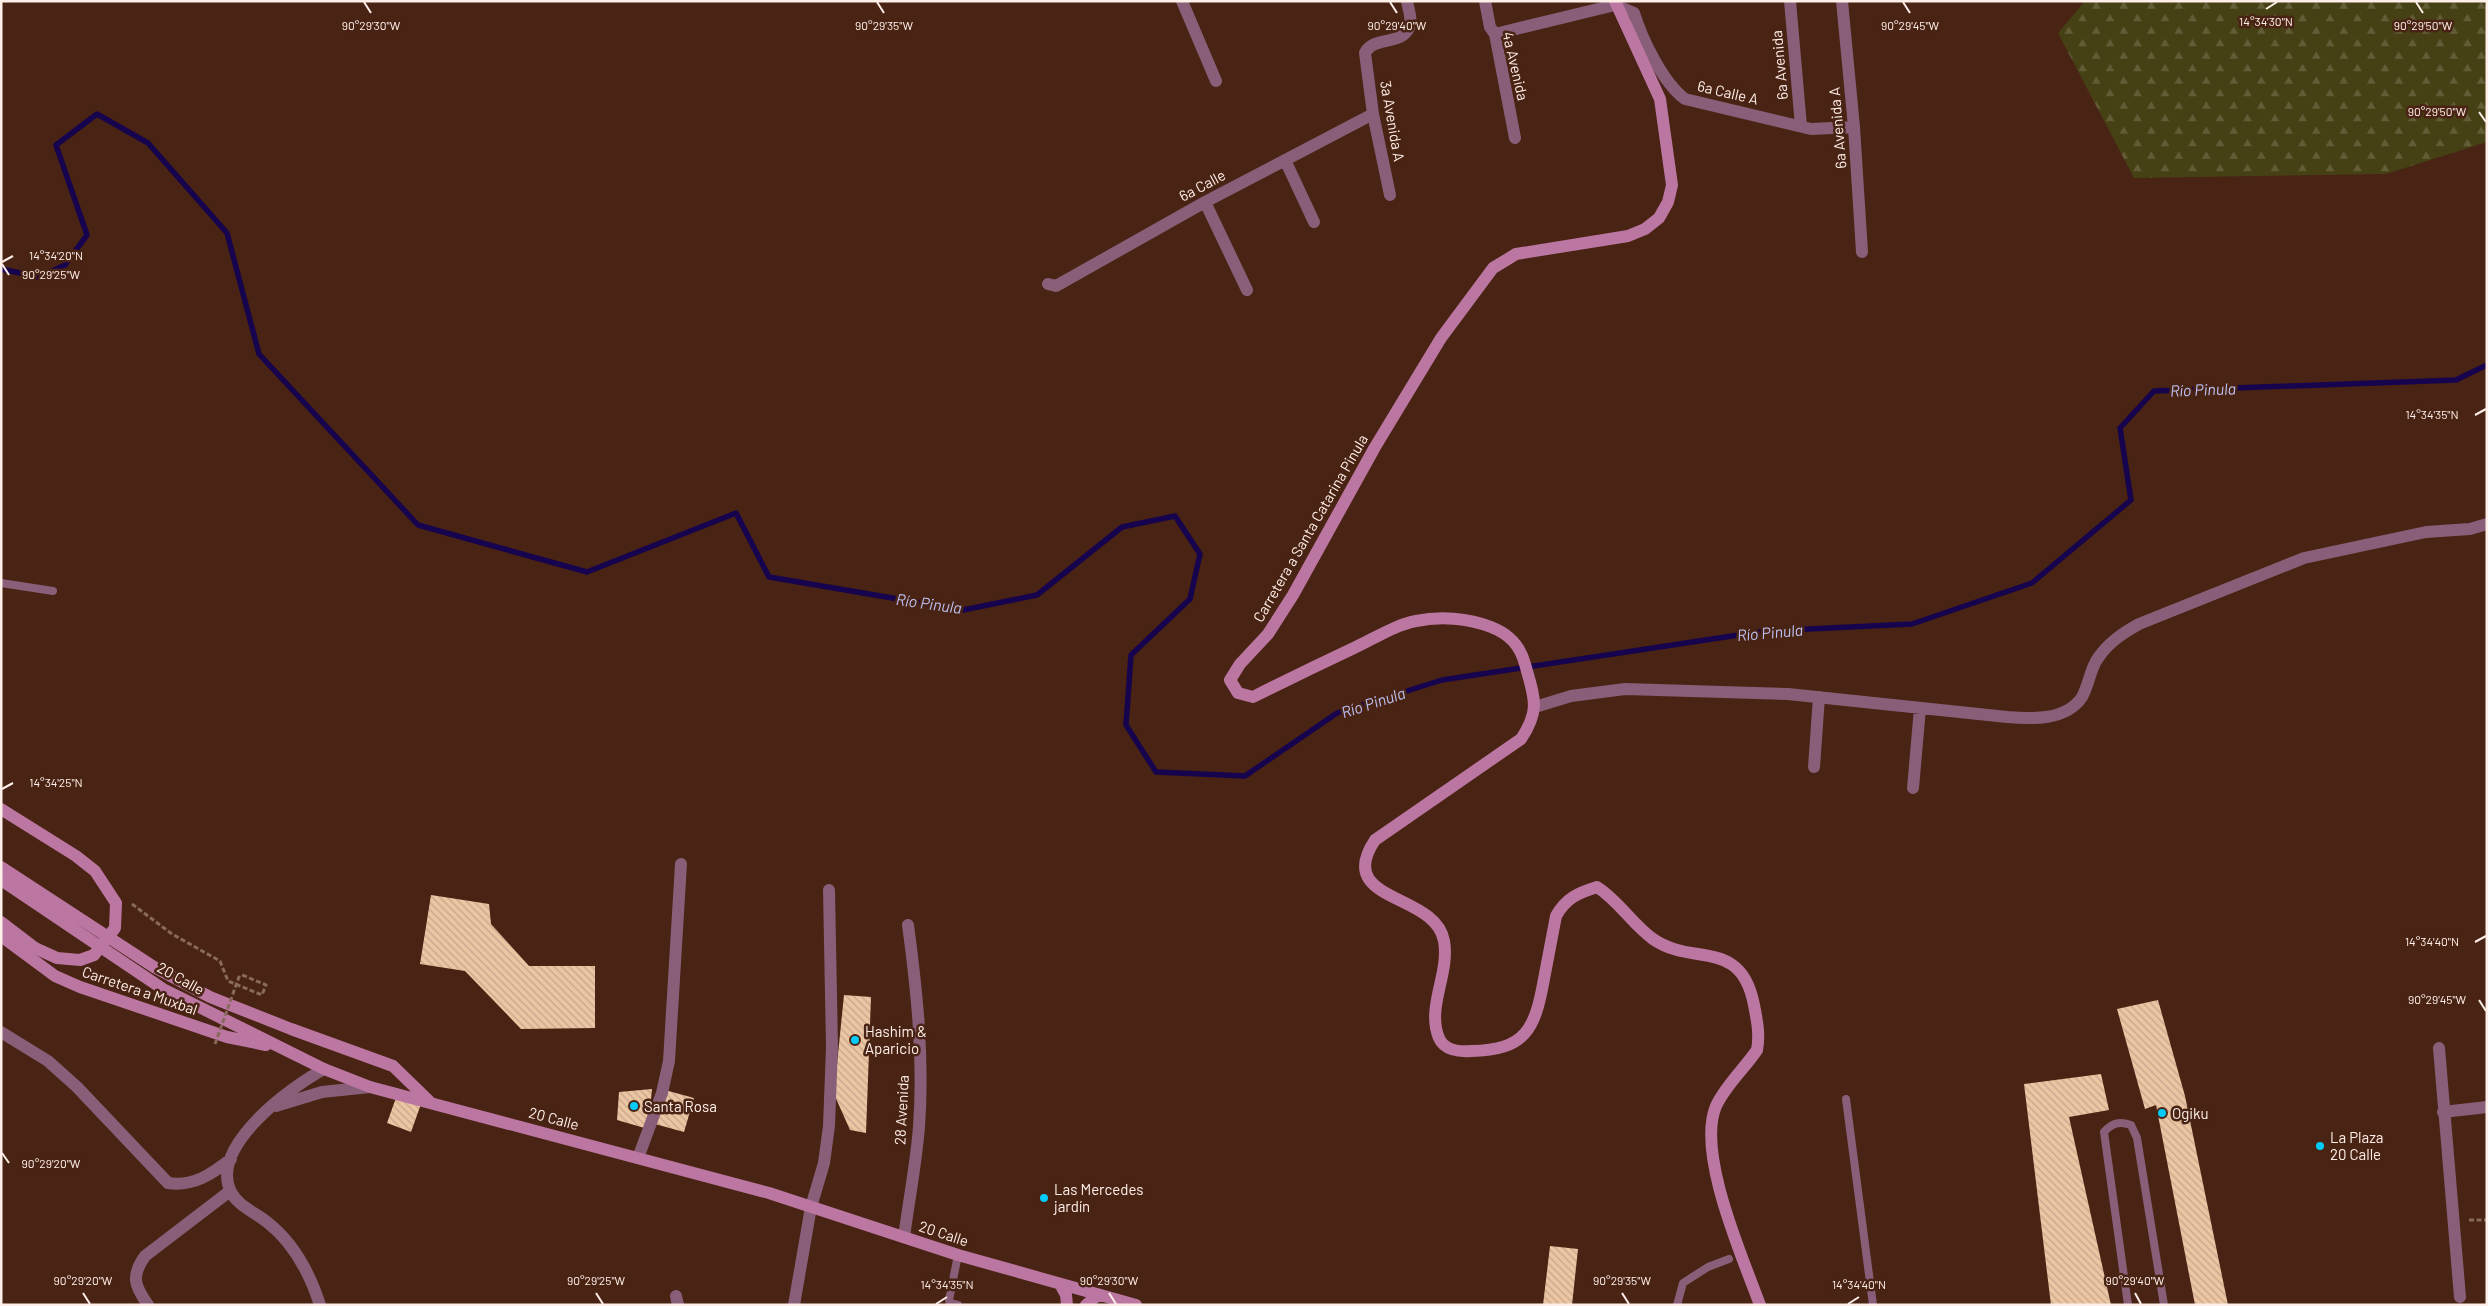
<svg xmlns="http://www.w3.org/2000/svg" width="2488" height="1306" viewBox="0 0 2488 1306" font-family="Barlow,sans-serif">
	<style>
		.forest { fill: url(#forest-firs) }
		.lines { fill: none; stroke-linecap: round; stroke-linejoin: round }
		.stream { stroke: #17044e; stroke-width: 5.5 }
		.building { fill: url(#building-back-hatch) }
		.path { stroke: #886a5d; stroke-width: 3; stroke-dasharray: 5 2.5; stroke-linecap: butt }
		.lane { stroke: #895e78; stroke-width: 8 }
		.street { stroke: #895e78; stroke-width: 12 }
		.secondary { stroke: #bb76a1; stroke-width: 12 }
		.path-bridge { stroke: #886a5d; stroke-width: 3; stroke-dasharray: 5 2.5; stroke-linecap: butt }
		.secondary-bridge { stroke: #bb76a1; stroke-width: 12 }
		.ticks { fill: none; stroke: #ffefe9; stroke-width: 2 }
		.poi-dot { fill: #03cbf9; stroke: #492313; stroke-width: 2 }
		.labels { text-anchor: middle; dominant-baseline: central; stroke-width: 5; stroke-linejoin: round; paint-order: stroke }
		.street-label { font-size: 15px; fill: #ffefe9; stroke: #492313 }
		.poi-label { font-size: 15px; fill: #ffefe9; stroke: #492313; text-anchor: start }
		.water-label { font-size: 16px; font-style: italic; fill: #bec1f4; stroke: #492313 }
		.ticks-label { font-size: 12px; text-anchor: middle; fill: #ffefe9; stroke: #492313; stroke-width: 5; stroke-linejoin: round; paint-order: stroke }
	</style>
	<defs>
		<pattern id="forest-firs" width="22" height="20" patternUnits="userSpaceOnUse" patternTransform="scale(1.25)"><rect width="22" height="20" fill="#464015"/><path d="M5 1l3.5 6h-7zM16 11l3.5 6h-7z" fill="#625c37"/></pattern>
		<pattern id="building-back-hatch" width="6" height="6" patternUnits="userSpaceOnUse" patternTransform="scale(1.25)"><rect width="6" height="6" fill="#ecc5a3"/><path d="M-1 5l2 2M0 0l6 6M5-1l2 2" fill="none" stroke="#c4a68c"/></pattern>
	</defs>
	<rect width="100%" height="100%" fill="#492313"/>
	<path class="forest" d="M2085,1H2487V142L2386,174L2134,178L2058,33Z"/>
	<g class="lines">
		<path class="stream" d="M1,269L39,277L65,265L87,235L56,145L97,114L148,143L227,233L259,354L418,525L587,572L736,513L769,577L963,610L1037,595L1122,527L1175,516L1200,554L1190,599L1131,655L1126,725L1156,772L1245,776L1337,713L1442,680L1765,631L1912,624L2032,583L2131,500L2120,428L2154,391L2456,380L2487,365"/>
	</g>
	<path class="building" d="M431,895L489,904L491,924L529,966H595V1028L521,1029L465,971L420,964Z
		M844,995L871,997L866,1133L850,1130L834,1094Z
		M2158,1000L2185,1096L2228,1305H2195L2156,1105L2145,1109L2117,1009Z
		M2101,1074L2109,1110L2069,1117L2111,1305H2051L2024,1084Z
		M652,1089L648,1129L617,1120L619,1092Z
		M665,1090L694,1098L684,1132L655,1124Z
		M397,1095L421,1104L411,1132L387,1123Z
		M1550,1246L1578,1249L1572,1305H1543Z"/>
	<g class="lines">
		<path class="path" d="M132,904L172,934L220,961L228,981L262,995L266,985L240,974
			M2469,1220H2487"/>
		<path class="lane" d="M1,583L53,591
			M1846,1099L1873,1305
			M958,1305L950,1303L949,1300L958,1255
			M1677,1305L1683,1283L1708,1267L1729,1259
			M2128,1305L2104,1132C2112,1123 2119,1121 2131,1125L2137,1138L2164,1305"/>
		<path class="street" d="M1182,1L1216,81
			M1485,1L1490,27L1495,34L1515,138
			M1790,1L1801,126
			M1842,1L1854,127L1862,252
			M1495,34L1615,5L1634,13C1642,39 1663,83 1685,99L1811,129L1854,127
			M1285,160L1314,222
			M1390,195L1373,114L1365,53C1373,35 1404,47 1410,25C1412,18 1408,8 1407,1
			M1205,202L1247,290
			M1048,284L1056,286L1205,202L1373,114
			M1535,707L1571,696L1625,689L1788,694L2007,717C2032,719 2066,721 2082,697C2089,685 2090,669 2098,658C2109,642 2123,633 2139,624L2304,558L2426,532L2470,529L2487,524
			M1814,767L1819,697
			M1913,788L1920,708
			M1,1032L48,1061L77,1087L168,1183C193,1187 212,1174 231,1159
			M2439,1048L2460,1297
			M276,1106L322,1092L370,1087
			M2443,1112L2487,1107
			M638,1158L662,1093L669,1061L681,864
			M904,1237C909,1200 916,1164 919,1127C924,1059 917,992 908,925
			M676,1296L678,1305
			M148,1305C134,1285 131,1276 145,1256L230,1191
			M320,1305C310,1274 293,1242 267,1222C255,1212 237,1206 230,1190C211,1145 291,1087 324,1069
			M794,1305L811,1207L824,1163L829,1126L832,1047L829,890"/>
		<path class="secondary" d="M1615,1L1660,99L1672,185L1668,202L1659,218L1645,229L1628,236L1516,254L1493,268L1441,338L1375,447L1293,595L1268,634L1240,664L1230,680L1238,693L1253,697C1287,680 1322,663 1356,647C1375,638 1395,625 1416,621C1440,616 1468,618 1491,627C1509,634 1520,645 1525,664C1534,697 1541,709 1521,739L1375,840C1333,903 1436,892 1444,941C1450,974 1426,1007 1439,1038C1444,1050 1459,1052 1471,1051C1526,1050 1535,1029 1544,979C1548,958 1552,937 1556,916C1566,898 1578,893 1597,887C1619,901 1632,924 1653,939C1693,967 1741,937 1754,1005C1757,1020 1760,1035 1757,1050C1744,1069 1725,1086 1716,1106C1696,1153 1743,1258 1760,1305
			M1,867L154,967L210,997L291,1029L393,1066L429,1101
			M1,880L163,989L324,1069L370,1087L769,1193L958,1255L1136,1305
			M1,922L35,948
			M1,936L55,976L80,987L227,1037L266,1045
			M1060,1284L1066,1295L1067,1305
			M1086,1305L1098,1295"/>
		<path class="path-bridge" d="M215,1044L240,974"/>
		<path class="secondary-bridge" d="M1,809L76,856L95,871L116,903L115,928L94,955L80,960L57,958L35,948"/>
	</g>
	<path class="ticks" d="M364,2L371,13M877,2L884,13M1390,2L1397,13M1903,2L1910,13M2416,2L2423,13M2266,9L2277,2M2479,112L2486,122M2,262L13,256M2,264L9,275M2475,415L2486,409M2,789L13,783M2475,942L2486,936M2479,1000L2486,1011M2,1153L9,1163M83,1293L90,1304M596,1293L603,1304M1109,1293L1116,1304M1622,1293L1629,1304M2135,1293L2141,1304M936,1304L947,1297M1848,1304L1859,1297"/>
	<g class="poi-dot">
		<circle cx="855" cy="1040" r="5"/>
		<circle cx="634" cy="1106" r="5"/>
		<circle cx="2162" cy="1113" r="5"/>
		<circle cx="2320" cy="1146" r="5"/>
		<circle cx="1044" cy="1198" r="5"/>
	</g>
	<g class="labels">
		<g class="street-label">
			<text transform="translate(1779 65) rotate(-95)">6a Avenida</text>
			<text transform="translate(1516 66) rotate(77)">4a Avenida</text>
			<text transform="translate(1728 92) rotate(13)">6a Calle A</text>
			<text transform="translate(1393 121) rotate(80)">3a Avenida A</text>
			<text transform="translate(1837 128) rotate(-95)">6a Avenida A</text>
			<text transform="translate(1202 185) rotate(-28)">6a Calle</text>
			<text transform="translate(1310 528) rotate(-60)">Carretera a Santa Catarina Pinula</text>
			<text transform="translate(181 978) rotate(29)">20 Calle</text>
			<text transform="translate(140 990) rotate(19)">Carretera a Muxbal</text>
			<text transform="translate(901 1110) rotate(-87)">28 Avenida</text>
			<text transform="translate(554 1118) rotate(15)">20 Calle</text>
			<text transform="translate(944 1233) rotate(18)">20 Calle</text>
		</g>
		<g class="poi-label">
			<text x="865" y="1031">Hashim &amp;<tspan x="865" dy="17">Aparicio</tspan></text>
			<text x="644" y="1106">Santa Rosa</text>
			<text x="2172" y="1113">Ogiku</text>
			<text x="2330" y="1137">La Plaza<tspan x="2330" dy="17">20 Calle</tspan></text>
			<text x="1054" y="1189">Las Mercedes<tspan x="1054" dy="17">jardín</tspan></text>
		</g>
		<g class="water-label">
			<text transform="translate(2203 389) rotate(-2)">Río Pinula</text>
			<text transform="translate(929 603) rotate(8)">Río Pinula</text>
			<text transform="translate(1770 632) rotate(-5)">Río Pinula</text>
			<text transform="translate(1373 702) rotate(-18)">Río Pinula</text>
		</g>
	</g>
	<g class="ticks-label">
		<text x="2266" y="26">14°34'30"N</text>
		<text x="371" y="30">90°29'30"W</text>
		<text x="1397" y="30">90°29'40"W</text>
		<text x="1910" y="30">90°29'45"W</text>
		<text x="884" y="30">90°29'35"W</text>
		<text x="2423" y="30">90°29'50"W</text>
		<text x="2437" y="116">90°29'50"W</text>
		<text x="56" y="260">14°34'20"N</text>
		<text x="51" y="279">90°29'25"W</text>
		<text x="2432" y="419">14°34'35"N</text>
		<text x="56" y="787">14°34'25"N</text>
		<text x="2432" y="946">14°34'40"N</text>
		<text x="2437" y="1004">90°29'45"W</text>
		<text x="51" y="1168">90°29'20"W</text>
		<text x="83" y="1285">90°29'20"W</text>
		<text x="596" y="1285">90°29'25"W</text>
		<text x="1109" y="1285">90°29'30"W</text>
		<text x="1622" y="1285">90°29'35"W</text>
		<text x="2135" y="1285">90°29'40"W</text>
		<text x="947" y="1289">14°34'35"N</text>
		<text x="1859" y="1289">14°34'40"N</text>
	</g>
	<rect width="2488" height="1306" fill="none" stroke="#ffefe9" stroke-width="5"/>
</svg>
